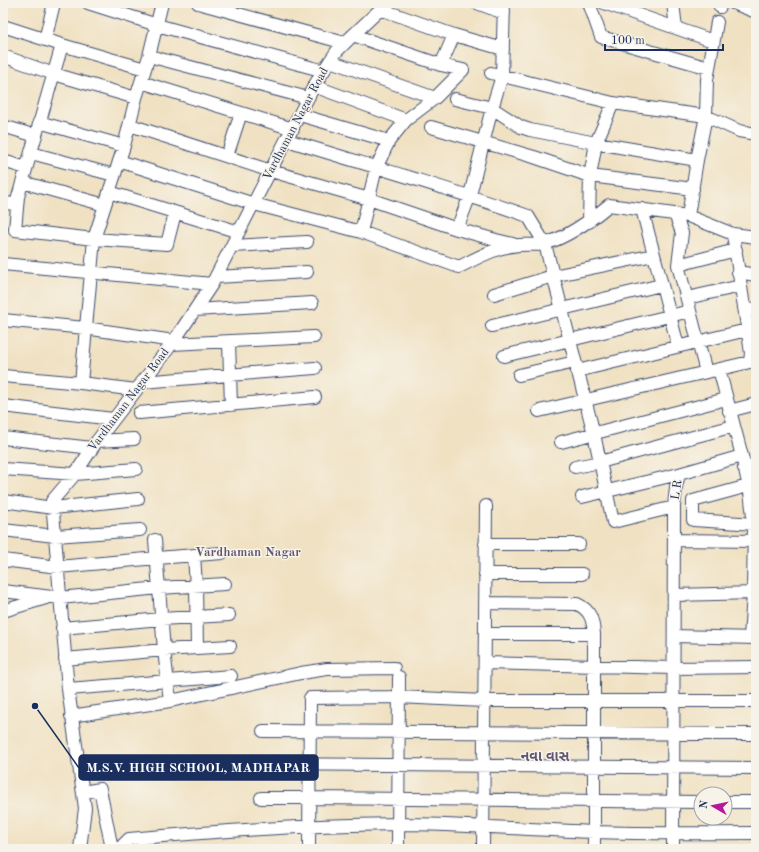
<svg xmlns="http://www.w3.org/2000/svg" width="759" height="852" viewBox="0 0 759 852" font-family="'Old Standard TT','Noto Sans Gujarati',serif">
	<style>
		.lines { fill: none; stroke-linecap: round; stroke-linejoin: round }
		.minor-casing { stroke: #3b4a6d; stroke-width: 14 }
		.minor { stroke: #fff; stroke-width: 12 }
		.labels { text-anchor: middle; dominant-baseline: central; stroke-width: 3; stroke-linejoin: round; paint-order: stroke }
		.street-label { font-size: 12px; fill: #1b2f5e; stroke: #f7f3e8 }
		.neighbourhood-label { font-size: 13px; font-weight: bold; fill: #625773; stroke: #f7f3e8 }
		.quarter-label { font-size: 14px; font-weight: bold; fill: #625773; stroke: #f7f3e8 }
		.leader { fill: none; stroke: #1b2f5e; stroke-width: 1.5 }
		.callout-dot { fill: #1b2f5e; stroke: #f7f3e8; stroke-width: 1.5 }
		.callout { fill: #1b2f5e; stroke: #1b2f5e; stroke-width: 1.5 }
		.callout-label { font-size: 13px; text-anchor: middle; font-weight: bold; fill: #fff }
	</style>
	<rect width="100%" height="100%" fill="#f7f3e8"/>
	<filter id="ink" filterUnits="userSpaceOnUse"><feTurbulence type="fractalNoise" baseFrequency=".025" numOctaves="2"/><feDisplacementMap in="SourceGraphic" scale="8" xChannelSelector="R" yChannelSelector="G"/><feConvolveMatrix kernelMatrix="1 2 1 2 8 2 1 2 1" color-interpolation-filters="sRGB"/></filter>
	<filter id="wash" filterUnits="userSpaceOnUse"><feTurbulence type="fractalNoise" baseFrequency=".012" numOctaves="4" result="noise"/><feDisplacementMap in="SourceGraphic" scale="16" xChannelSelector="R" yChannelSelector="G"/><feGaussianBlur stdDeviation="0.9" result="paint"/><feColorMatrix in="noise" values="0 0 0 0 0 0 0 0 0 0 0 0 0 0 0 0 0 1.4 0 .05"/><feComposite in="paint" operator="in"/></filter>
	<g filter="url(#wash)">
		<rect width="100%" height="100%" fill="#f0e1c2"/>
	</g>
	<g filter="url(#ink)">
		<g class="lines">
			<g class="minor-casing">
				<path id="minor" d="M88,3L157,25L324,71
					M198,3L345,43
					M477,3L504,13
					M589,3L601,37L709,68
					M604,3L713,41
					M673,3L676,28
					M733,3L756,12
					M720,7L721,3
					M380,9L454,35L503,49
					M3,26L62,45L145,69
					M353,35L441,65L463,70
					M45,40L54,3
					M62,45L18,197L15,230L94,239L167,244L175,213
					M3,56L54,74L136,98
					M149,56L308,98
					M330,61L435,98
					M441,65L454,35
					M491,73L613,103L706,116L739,131L756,134
					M141,82L293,129
					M314,86L406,120
					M455,99L492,108L521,127L530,130L596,143L697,160
					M300,115L389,141
					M39,122L124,146
					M130,125L271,171L369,199L457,229L496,240L513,244
					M3,126L36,136
					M431,127L534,157L590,176L693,189
					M287,140C367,165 449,188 528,216L545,244L594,434L613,522L674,507
					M31,153L114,175
					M227,156L241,113
					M3,161L26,168
					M119,161L254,204L361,232L459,267C479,257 496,247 519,245C528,244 538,246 547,243C570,236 591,220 609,205L688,216L733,234L756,237
					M22,182L105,205
					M109,192L239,232
					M3,203L17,204
					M642,209L678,346
					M675,214L682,233L678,265L706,372
					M688,216L697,160L706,116L707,80L717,22
					M589,222L590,176L596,143L613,103
					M457,229L470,195L492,108L502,76L504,3
					M361,232L376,168L389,141L406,120L435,98L463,70
					M232,246L307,242
					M3,264L212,284
					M678,265L736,250
					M738,272L756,275
					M216,277L307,272
					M494,294L553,276L654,255
					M687,298L741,286
					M744,308L756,309
					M195,310L312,303
					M3,320L85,328L174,341
					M492,326L661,285
					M229,342L231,405
					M172,344L314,337
					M504,356L690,311
					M719,369L742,456L750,492L754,524L753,593L750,638
					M577,371L747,330
					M519,375L575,362
					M3,376L81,383L136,390
					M142,382L315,368
					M81,383L94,239L124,146L136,98L149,56L162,3
					M3,406L113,419
					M539,411L750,362L751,353L733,234
					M729,411L756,404
					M139,413L315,397
					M3,438L92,448
					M97,441L134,439
					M561,442L726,399
					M575,467L600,462L734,426
					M744,468L756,465
					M3,469L75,474L136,469
					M748,486L693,501V520L756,524
					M582,497L679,474L742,456
					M3,501L53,508L138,499
					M3,530L55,536L140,530
					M155,540L164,650L170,701
					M674,540L756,541
					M485,544H579
					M194,555L196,586L197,648
					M3,560L58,567L157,558L222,553
					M485,574H582
					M3,591L60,598L159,588L225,584
					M674,595L756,593
					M485,603L577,604C591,610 593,621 594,634V849
					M3,611L46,598
					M62,628L161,619L229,615
					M485,634H594
					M674,636L756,638
					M65,659L164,650L230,646
					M485,663L673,668L756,667
					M68,689L231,676
					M71,716L170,701L301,673L327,669L394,668
					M263,731L756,734
					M261,764L756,768
					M83,792L100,789L112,849
					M261,798H309L701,802
					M725,802H756
					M80,849L85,808L68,689L52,501L75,474L97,441L174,341L212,284L314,86L330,61L337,51L353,35L387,3
					M119,849L129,839C218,831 307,825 396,824C463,824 529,830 595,832C649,834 702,833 756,833
					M309,849L310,698L398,697L484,701H756
					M398,849L399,677
					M483,849L486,506
					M673,849L674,507L676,487L679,474"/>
			</g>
			<use href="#minor" class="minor"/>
		</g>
	</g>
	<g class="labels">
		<g class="street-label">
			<text transform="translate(296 124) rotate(-62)">Vardhaman Nagar Road</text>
			<text transform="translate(129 400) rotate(-53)">Vardhaman Nagar Road</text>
			<text transform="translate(677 490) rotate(-81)">L R</text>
		</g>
		<g class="neighbourhood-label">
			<text x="248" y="552">Vardhaman Nagar</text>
		</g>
		<g class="quarter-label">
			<text x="545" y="757">નવા વાસ</text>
		</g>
	</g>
	<path class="leader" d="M35 706L79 768"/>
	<circle class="callout-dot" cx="35" cy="706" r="4"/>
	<rect class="callout" x="79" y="755" width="239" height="25" rx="4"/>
	<g class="callout-label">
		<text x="198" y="772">M.S.V. HIGH SCHOOL, MADHAPAR</text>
	</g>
	<rect width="759" height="852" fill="none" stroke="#f7f3e8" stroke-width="16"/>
	<g transform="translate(713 806) rotate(279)"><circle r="19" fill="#f7f3e8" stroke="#9fa5b1"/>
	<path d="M0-3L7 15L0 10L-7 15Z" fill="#b5179e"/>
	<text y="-6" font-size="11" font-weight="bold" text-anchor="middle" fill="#1b2f5e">N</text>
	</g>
	<path d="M605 44v6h118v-6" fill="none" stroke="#1b2f5e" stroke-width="2"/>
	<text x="611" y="44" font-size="12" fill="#1b2f5e" stroke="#f7f3e8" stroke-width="3" paint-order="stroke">100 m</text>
</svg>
